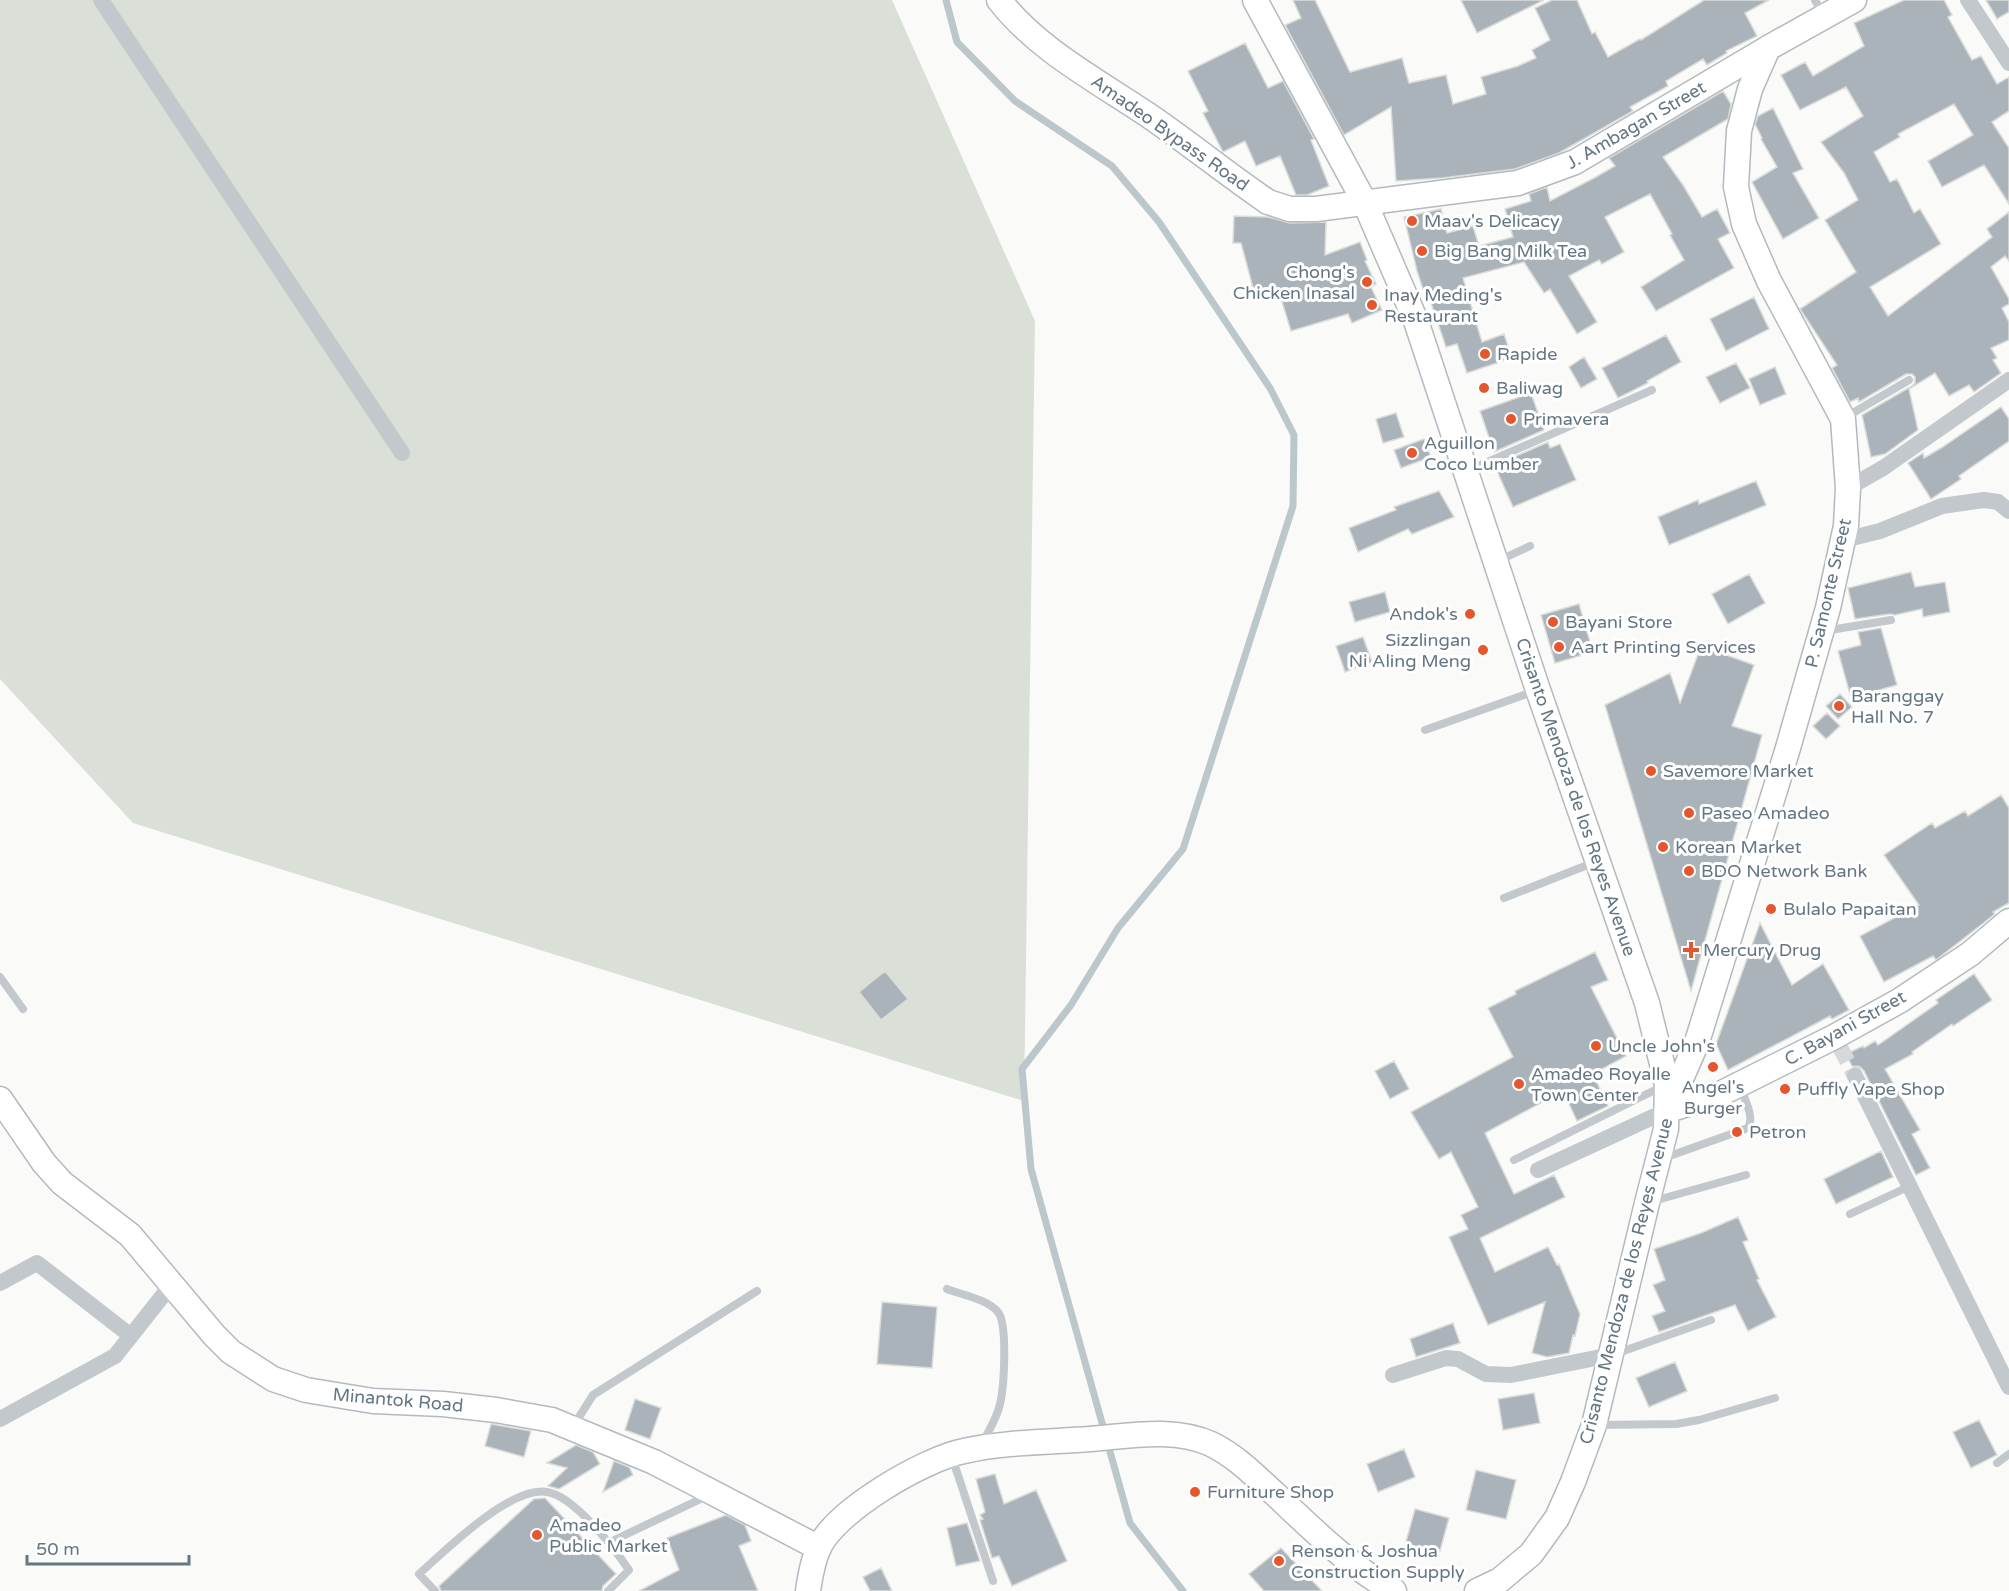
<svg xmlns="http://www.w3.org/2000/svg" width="2009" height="1591" viewBox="0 0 2009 1591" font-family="'Varela Round',sans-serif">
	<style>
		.green { fill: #dadfd7 }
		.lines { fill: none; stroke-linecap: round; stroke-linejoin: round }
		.stream { stroke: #bbc7cb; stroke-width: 7 }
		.building { fill: #aab3b9; stroke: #dcdcda; stroke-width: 1.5 }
		.street-tunnel { stroke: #d5d9db; stroke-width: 16; stroke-dasharray: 16 8; stroke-linecap: butt }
		.secondary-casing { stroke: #b3babf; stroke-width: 27 }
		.lane { stroke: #c3c8cc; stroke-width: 8 }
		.street { stroke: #c3c8cc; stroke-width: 16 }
		.secondary { stroke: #fff; stroke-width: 24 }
		.poi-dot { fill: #e4572e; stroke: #fff; stroke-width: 2 }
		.labels { text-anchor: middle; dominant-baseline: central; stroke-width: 6; stroke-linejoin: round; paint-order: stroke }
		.street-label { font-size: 18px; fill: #657683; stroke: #fff }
		.poi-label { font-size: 18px; fill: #657683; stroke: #fff; text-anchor: start }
	</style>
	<rect width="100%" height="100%" fill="#fafaf8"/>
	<path class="green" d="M0,0H892L1035,321L1024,1101L133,823L0,679Z"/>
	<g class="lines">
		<path class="stream" d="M946,0L957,42L1015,101L1112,166L1159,222L1270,388L1294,435L1293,506L1183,849L1118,928L1071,1005L1022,1069L1031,1169L1130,1523L1183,1591"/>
	</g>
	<path class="building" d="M1293,0H1315L1350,72L1402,58L1409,83L1446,75L1453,104L1486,94L1481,77L1518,66L1536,58L1532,50L1550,40L1535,8L1552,0H1577L1592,34L1595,32L1608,57L1640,39L1641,40L1704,0H1769L1745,13L1757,36L1726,51L1727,53L1707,65L1703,59L1666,81L1668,86L1630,107L1633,111L1559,153L1515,169L1442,178L1396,181L1391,107L1344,135L1285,25L1301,18Z
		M1461,0H1544L1477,33Z
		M1904,0H1944L1952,15L1948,17L1972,60L1981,56L1997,84L2009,77V111L1992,122L2009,148V204L1984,165L1942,187L1928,161L1973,135L1954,104L1898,134L1900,137L1874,152L1890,182L1897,179L1914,213L1920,209L1941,244L1870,287L1888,316L1992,237L1987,229L2009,212V261L2005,256L1991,267L2009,299V304L2002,308L2009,322V340L1991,348L1997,358L1993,360L2001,373L1974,392L1969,385L1949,396L1935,373L1909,389L1918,430L1885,454L1871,457L1862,415L1912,386L1915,383V377L1912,374H1906L1859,402L1858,398L1850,402L1832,368L1837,365L1800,309L1856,272L1825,220L1858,200L1844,173L1821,142L1863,116L1846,87L1800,110L1781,75L1805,62L1813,76L1864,46L1854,23Z
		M1986,0H2009V12L1997,19Z
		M1245,43L1268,88L1283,81L1314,139L1311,140L1329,186L1307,195H1296L1280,156L1256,166L1245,141L1223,152L1203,113L1208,111L1188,71Z
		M1723,91L1731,104L1728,119L1663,157L1683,185L1702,217L1717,209L1730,233L1718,239L1734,268L1656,311L1641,287L1684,260L1670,235L1672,234L1650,194L1605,217L1624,252L1602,264L1599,260L1569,276L1597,322L1577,334L1550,289L1544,293L1524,262L1463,278L1482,342L1504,334L1512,358L1467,373L1457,344L1446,347L1428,294L1425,295L1417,271L1404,217L1441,209L1447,233L1473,226L1479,246L1513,237L1505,209L1531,201L1529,194L1547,187L1550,201L1594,178L1615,166L1609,158Z
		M1773,108L1803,169L1793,173L1819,218L1783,239L1752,182L1777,167L1761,139L1762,138L1755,124L1758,116Z
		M1234,216L1268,217L1290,223L1326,222L1325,255L1360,242L1367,260L1365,261L1376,284L1371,287L1382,310L1352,323L1348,314L1291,331L1279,292L1256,299L1241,243H1233Z
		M1754,297L1769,329L1726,351L1710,319Z
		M1666,335L1681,362L1647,381L1648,383L1618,398L1602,368Z
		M1584,357L1597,379L1581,388L1569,367Z
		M1736,363L1750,388L1720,403L1706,377Z
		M1775,367L1786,394L1760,405L1749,379Z
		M1531,393L1544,430L1494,452L1480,411Z
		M2001,407L2009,419V441L1959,476L1961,479L1931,499L1908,463L1923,453L1924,458L1941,448Z
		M1396,413L1404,437L1383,443L1376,419Z
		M1424,439L1431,457L1401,468L1394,450Z
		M1548,442L1550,448L1560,444L1576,480L1513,507L1497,471L1501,470L1498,464Z
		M1756,481L1766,505L1669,545L1658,517L1698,500L1699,504Z
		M1439,491L1454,517L1412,534L1408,529L1358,552L1349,528L1396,510L1394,507Z
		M1911,572L1915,587L1945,582L1950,612L1923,617L1922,609L1895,615L1890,614L1855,619L1848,588Z
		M1749,574L1765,603L1728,624L1712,594Z
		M1385,592L1390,612L1355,622L1349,602Z
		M1579,604L1593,652L1555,663L1541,615Z
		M1881,628L1897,685L1851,698L1838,651L1861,645L1858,632Z
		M1363,637L1372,662L1345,672L1336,646Z
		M1701,646L1754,665L1732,726L1762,735L1691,991L1605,705L1670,673L1680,703Z
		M1840,694L1852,707L1838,719L1826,706Z
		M1827,713L1840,726L1826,739L1813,726Z
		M2001,795L2009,808V903L1993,912L1995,914L1936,960L1933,956L1884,982L1860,936L1919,905L1884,855L1932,823L1935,828L1965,811L1968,816Z
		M1760,923L1792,985L1823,964L1849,1010L1832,1019L1830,1016L1728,1070L1716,1044Z
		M1595,952L1608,980L1591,987L1626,1056L1593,1074L1608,1106L1577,1121L1563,1091L1485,1133L1514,1194L1554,1175L1565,1197L1480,1238L1495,1272L1548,1247L1557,1265L1559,1264L1580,1314L1575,1336L1573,1335L1569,1353L1547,1357L1532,1353L1545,1302L1488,1325L1449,1237L1468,1229L1461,1215L1478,1207L1451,1152L1439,1159L1411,1112L1513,1057L1488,1008L1516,994L1515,991Z
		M885,971L908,999L881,1020L859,992Z
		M1974,974L1992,1000L1953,1026L1952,1024L1912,1052L1913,1054L1885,1069L1920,1130L1912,1134L1930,1168L1916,1175L1864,1071L1860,1067L1852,1066L1846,1054L1863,1046L1864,1048L1875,1041L1878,1045L1938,1003L1936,1000Z
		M1394,1061L1409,1089L1390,1099L1375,1071Z
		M1881,1151L1893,1177L1836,1204L1824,1179Z
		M1738,1217L1748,1240L1743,1242L1759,1279L1757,1280L1776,1317L1748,1331L1735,1305L1659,1332L1652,1316L1665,1311L1653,1285L1665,1280L1654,1249L1701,1233Z
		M882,1302L937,1307L932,1368L877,1364Z
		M1453,1323L1460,1343L1416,1357L1410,1339Z
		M1675,1362L1687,1391L1649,1407L1636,1378Z
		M1534,1393L1540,1423L1503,1430L1498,1399Z
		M635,1399L661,1408L650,1439L625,1430Z
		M1979,1420L1997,1455L1971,1468L1953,1432Z
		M491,1424L531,1431L524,1457L485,1446Z
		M576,1445L593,1452L600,1464L559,1489L548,1486L567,1468L547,1463Z
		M1404,1449L1415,1477L1378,1492L1367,1464Z
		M614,1461L629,1467L633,1475L603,1492Z
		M1476,1470L1516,1480L1506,1519L1466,1510Z
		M995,1474L1004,1504L1036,1490L1067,1561L1012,1586L999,1556L992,1558L980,1520L983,1519L980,1515L985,1512L976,1479Z
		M545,1498L616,1574L603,1586L602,1591H441L439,1586L534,1499Z
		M1415,1509L1449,1518L1438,1558L1404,1549Z
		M726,1515L745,1525L751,1541L739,1546L758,1591H639L679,1570L667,1538Z
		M967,1523L980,1561L956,1566L947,1528Z
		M1281,1548L1322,1591H1264L1249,1574Z
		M881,1568L892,1591H870L863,1577Z"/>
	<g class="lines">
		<path class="street-tunnel" d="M1840,1047L1855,1076"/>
		<g class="secondary-casing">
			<path id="secondary" d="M999,0C1038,50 1096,80 1148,115C1189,143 1227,174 1268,202L1290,209H1316L1518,183L1575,162L1768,48L1854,0
				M1255,0L1365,203L1416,321L1538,690L1647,1003L1667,1084L1666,1129L1647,1203L1594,1425L1573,1482L1557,1518L1531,1554L1500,1580L1477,1591
				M0,1099L44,1163L62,1183L130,1235L214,1335L231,1352L273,1379L306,1390L373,1401L443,1404L496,1410L552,1420L654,1462L819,1548
				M1670,1104L1697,1042L1788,748L1828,608L1846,526L1848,488L1843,419L1769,281L1744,224L1736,187L1739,131L1750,89L1768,48
				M1668,1110L1720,1094L1834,1037L1899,1001L1970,954L2009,921
				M808,1591C810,1577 813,1560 819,1547C837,1510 924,1459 964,1451C1003,1442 1049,1442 1090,1439C1129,1436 1174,1427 1211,1444C1236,1456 1255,1476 1275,1494C1312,1529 1349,1566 1394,1591"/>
		</g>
		<path class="lane" d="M1815,0L1824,16
			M1846,417L1909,380
			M1467,471L1652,390
			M1498,561L1530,546
			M1824,631L1891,620
			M1425,730L1535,691
			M1504,898L1595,862
			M0,977L23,1009
			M1661,1159L1748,1128C1755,1117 1744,1098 1740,1087
			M1514,1160L1663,1086
			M1650,1202L1746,1175
			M1850,1214L1910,1186
			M947,1289C962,1295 987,1299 998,1312C1008,1325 1004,1387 1000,1404C997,1418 989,1430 983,1442
			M1615,1354L1711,1320
			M574,1425L593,1395L757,1291
			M1598,1425L1676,1424L1699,1420L1775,1398
			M952,1457L993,1581
			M1997,1463L2009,1454
			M610,1542L709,1495
			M435,1591L419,1574C446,1550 510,1486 547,1492C574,1496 614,1548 629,1570L608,1591"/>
		<path class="street" d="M101,0L402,453
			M1968,0L2009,63
			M1848,488L1883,468L2009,380
			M1844,540L1880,531L1942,506L1984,500L1998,502L2009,511
			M1855,1076L2009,1387
			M1538,1170L1668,1110
			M0,1283L37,1263L131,1336
			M1393,1375L1446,1358L1458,1359L1486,1374L1511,1375L1611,1355
			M0,1419L115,1356L172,1284"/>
		<use href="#secondary" class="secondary"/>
	</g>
	<g class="poi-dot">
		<circle cx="1412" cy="221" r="6"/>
		<circle cx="1422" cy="251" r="6"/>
		<circle cx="1367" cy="282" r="6"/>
		<circle cx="1372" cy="305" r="6"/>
		<circle cx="1485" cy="354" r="6"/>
		<circle cx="1484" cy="388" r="6"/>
		<circle cx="1511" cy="419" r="6"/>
		<circle cx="1412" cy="453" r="6"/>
		<circle cx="1470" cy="614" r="6"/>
		<circle cx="1553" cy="622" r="6"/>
		<circle cx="1559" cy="647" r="6"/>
		<circle cx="1483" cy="650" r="6"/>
		<circle cx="1839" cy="706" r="6"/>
		<circle cx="1651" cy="771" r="6"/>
		<circle cx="1689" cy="813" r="6"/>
		<circle cx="1663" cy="847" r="6"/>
		<circle cx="1689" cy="871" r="6"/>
		<circle cx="1771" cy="909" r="6"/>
		<path d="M1688 941h6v6h6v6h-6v6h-6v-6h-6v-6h6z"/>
		<circle cx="1596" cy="1046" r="6"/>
		<circle cx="1713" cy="1067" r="6"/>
		<circle cx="1519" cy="1084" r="6"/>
		<circle cx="1785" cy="1089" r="6"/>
		<circle cx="1737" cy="1132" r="6"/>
		<circle cx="1195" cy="1492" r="6"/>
		<circle cx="537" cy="1535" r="6"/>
		<circle cx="1279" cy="1561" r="6"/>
	</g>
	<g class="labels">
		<g class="street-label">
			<text transform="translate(1636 125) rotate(-30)">J. Ambagan Street</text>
			<text transform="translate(1170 133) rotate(35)">Amadeo Bypass Road</text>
			<text transform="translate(1828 593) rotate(-77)">P. Samonte Street</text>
			<text transform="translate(1576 797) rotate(71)">Crisanto Mendoza de los Reyes Avenue</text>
			<text transform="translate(1845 1028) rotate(-29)">C. Bayani Street</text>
			<text transform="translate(1626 1281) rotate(-76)">Crisanto Mendoza de los Reyes Avenue</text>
			<text transform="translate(398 1400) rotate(5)">Minantok Road</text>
		</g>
		<g class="poi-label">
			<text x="1424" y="221">Maav's Delicacy</text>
			<text x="1434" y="251">Big Bang Milk Tea</text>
			<text x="1355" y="272" text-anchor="end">Chong's<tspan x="1355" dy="21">Chicken Inasal</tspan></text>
			<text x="1384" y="295">Inay Meding's<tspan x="1384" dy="21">Restaurant</tspan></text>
			<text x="1497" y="354">Rapide</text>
			<text x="1496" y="388">Baliwag</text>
			<text x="1523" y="419">Primavera</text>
			<text x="1424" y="443">Aguillon<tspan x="1424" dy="21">Coco Lumber</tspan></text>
			<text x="1458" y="614" text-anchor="end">Andok's</text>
			<text x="1565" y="622">Bayani Store</text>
			<text x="1471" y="640" text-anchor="end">Sizzlingan<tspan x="1471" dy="21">Ni Aling Meng</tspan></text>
			<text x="1571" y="647">Aart Printing Services</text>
			<text x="1851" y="696">Baranggay<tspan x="1851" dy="21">Hall No. 7</tspan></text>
			<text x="1663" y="771">Savemore Market</text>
			<text x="1701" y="813">Paseo Amadeo</text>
			<text x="1675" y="847">Korean Market</text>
			<text x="1701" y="871">BDO Network Bank</text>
			<text x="1783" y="909">Bulalo Papaitan</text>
			<text x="1703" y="950">Mercury Drug</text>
			<text x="1608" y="1046">Uncle John's</text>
			<text x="1531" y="1074">Amadeo Royalle<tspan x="1531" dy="21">Town Center</tspan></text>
			<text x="1713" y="1087" text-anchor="middle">Angel's<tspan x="1713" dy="21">Burger</tspan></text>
			<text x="1797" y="1089">Puffly Vape Shop</text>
			<text x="1749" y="1132">Petron</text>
			<text x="1207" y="1492">Furniture Shop</text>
			<text x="549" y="1525">Amadeo<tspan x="549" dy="21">Public Market</tspan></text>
			<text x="1291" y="1551">Renson &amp; Joshua<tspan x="1291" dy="21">Construction Supply</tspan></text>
		</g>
	</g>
	<path d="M27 1555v9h162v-9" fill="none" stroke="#657683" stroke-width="3"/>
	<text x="36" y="1555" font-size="18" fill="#657683" stroke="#ffffff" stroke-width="4.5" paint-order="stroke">50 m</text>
</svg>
